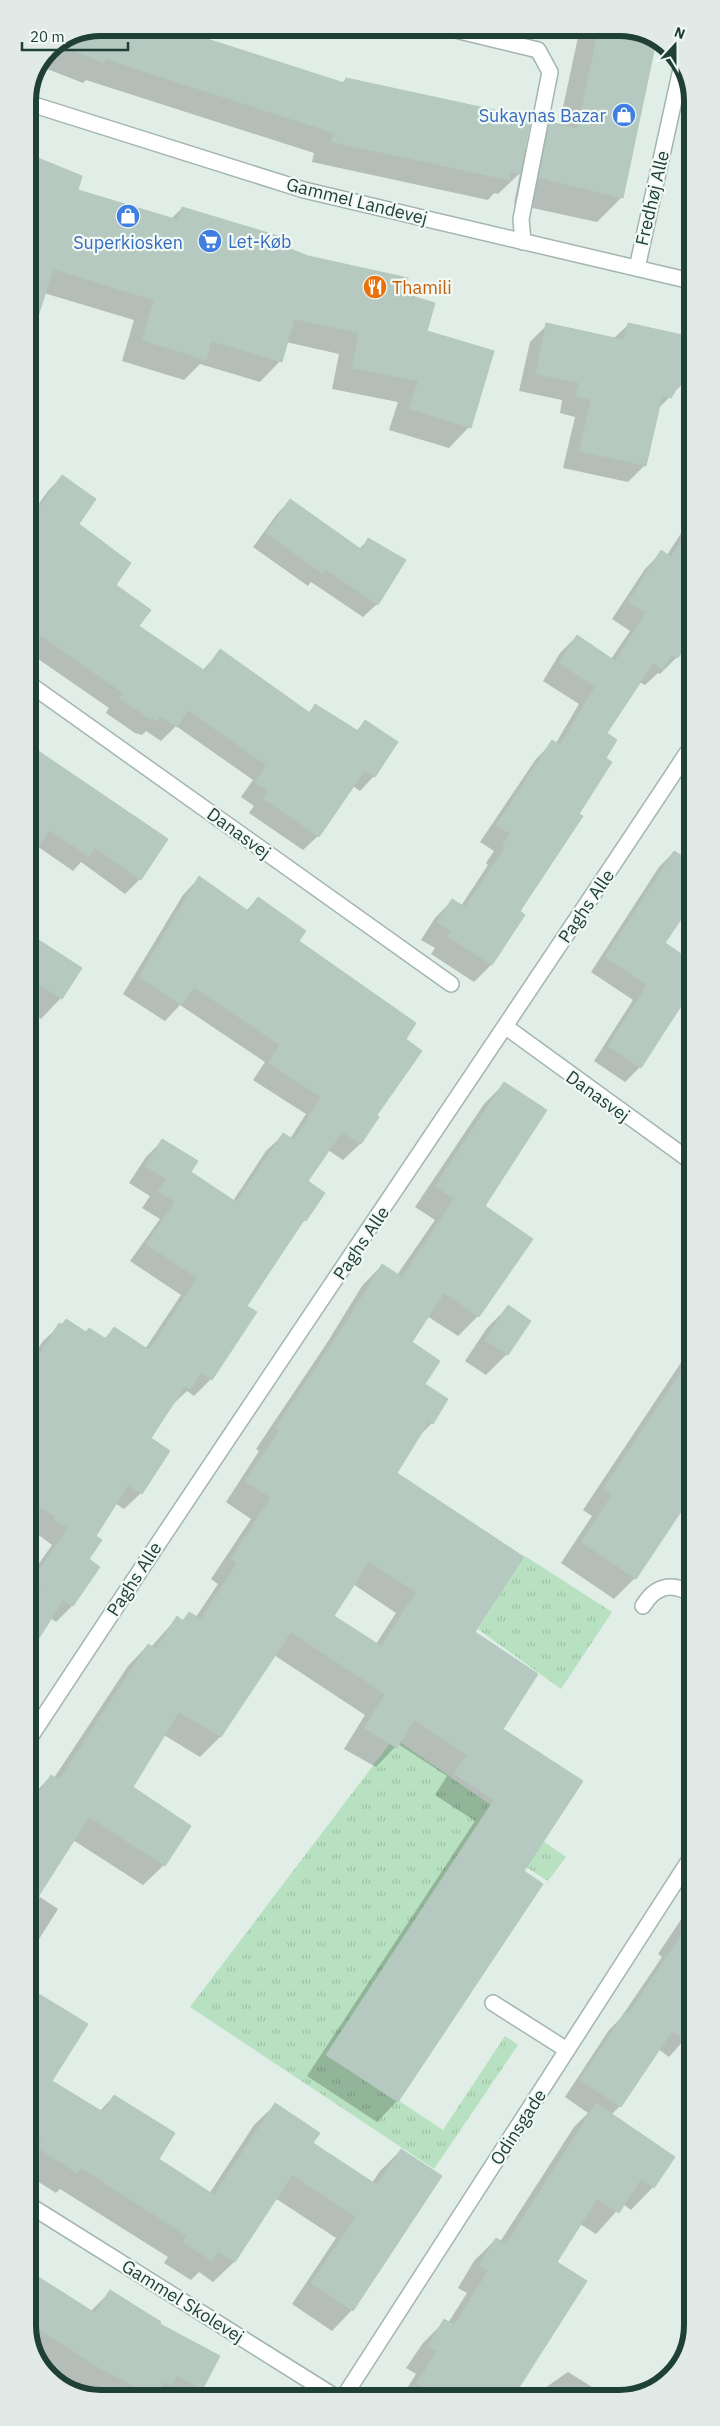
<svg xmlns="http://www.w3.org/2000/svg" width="720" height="2426" viewBox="0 0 720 2426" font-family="'IBM Plex Sans',sans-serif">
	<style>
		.grass { fill: url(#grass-tufts) }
		.shadow { fill: #0003; fill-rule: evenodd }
		.building { fill: #b6c9c0; stroke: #b3c8be; fill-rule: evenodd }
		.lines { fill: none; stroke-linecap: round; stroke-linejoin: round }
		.service-casing { stroke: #a3b6ae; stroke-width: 18 }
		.minor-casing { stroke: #a3b6ae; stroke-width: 18 }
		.tertiary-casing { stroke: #a3b6ae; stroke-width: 18 }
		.service { stroke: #fff; stroke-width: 15 }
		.minor { stroke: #fff; stroke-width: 15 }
		.tertiary { stroke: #fff; stroke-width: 15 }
		.labels { text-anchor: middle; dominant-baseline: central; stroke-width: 4.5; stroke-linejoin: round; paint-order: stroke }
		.shop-label { font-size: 18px; fill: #366cbe; stroke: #f2f9f5; text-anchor: end }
		.street-label { font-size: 18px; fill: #1f4036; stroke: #f2f9f5 }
		.food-label { font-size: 18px; fill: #c56008; stroke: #f2f9f5; text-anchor: start }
		.rim { fill: none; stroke: #1f4036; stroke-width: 6 }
	</style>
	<defs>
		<pattern id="grass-tufts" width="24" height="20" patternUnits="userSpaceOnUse" patternTransform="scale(1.25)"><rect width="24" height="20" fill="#b7e1c0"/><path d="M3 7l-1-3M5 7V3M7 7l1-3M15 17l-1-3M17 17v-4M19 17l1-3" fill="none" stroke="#9dc2a6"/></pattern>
	</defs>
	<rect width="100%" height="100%" fill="#e1ede7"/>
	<path class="grass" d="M525,1556L612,1612L561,1689L478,1629Z
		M394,1738L566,1857L548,1881L476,1835L330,2055L443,2130L505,2036L518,2045L434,2169L190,2007Z"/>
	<path class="shadow" d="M101,28H165L191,38L342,83L346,79L524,150L550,124L559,126L580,28H628L655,40L622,197L597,222L514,204L520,173L498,194L494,193L488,200L312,162L314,153L86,80L83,83L42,67L49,49Z
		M28,155L81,176L76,191L171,219L182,208L403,295L425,331L469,427L449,448L389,430L398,402L332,389L339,354L286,342L280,361L260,382L200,364L184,380L122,361L134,320L44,293L28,311Z
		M629,324L691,338V386L684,382L658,409L645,465L628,482L563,468L575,417L560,413L562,400L519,391L530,342L547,325L613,339Z
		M62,476L77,525L137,626L202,671L220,651L308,713L315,706L356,731L365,722L374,776L360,791L353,786L318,836L303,850L249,813L254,806L241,797L253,780L176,726L161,741L146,731L142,735L135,733L106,713L109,708L28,652V519L48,491Z
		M290,500L359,549L369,539L377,604L363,617L311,582L308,586L253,547L277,514Z
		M691,518V635L677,657L660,674L658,673L645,685L639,682L605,734L518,912L523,915L491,965L474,982L431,954L435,948L421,940L435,918L452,901L461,906L488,865L486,863L494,851L480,842L536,759L553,742L556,743L579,704L543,681L560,653L577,636L611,659L630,631L612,619L645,569L662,552L667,555Z
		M31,748L166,839L140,879L125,894L81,862L73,871L37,846L28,859V751Z
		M674,852L664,943L640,1067L625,1082L594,1061L633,1000L591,972L659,867Z
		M199,878L246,911L258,898L297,941L404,1039L375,1115L377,1117L360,1144L343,1160L328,1150L306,1182L305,1220L296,1229L245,1306L255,1312L211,1379L194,1396L187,1391L172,1405L150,1439L141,1493L124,1509L115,1503L81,1556L98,1567L72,1606L56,1622L50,1618L29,1652L28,1579L52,1545L28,1527V1364L43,1341L66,1320L85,1333L104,1339L114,1329L145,1349L181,1295L130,1261L160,1219L142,1208L150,1196L129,1183L146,1157L163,1140L190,1172L233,1201L266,1151L283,1135L290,1139L306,1114L253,1080L265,1062L180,1005L165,1021L123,994L183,895Z
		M28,922L38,928L32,937L81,969L61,998L41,1019L28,1010Z
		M504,1084L483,1207L478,1316L458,1336L427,1316L410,1342L432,1423L417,1438L395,1473L473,1632L501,1729L522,1872L397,2101L377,2122L307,2076L475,1821L435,1795L447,1776L398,1744L376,1767L344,1749L365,1715L274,1655L220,1737L200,1757L164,1735L131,1787L164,1865L143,1885L73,1840L37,1895L58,1909L29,1955V1799L51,1776L54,1778L128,1666L148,1645L151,1647L177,1618L182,1621L190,1613L196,1617L218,1584L211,1579L251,1519L226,1502L259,1451L256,1449L325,1346L362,1286L382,1265L397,1275L435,1220L415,1207L484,1104ZM353,1584L396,1613L376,1644L332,1616Z
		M508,1307L529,1321L507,1354L486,1375L465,1361L487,1328Z
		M692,1346V1493L635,1578L614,1599L561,1563L592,1516L583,1510Z
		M692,1903V2031L669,2057L658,2049L620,2106L611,2115L673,2157L653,2187L631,2210L623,2204L596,2234L580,2224L555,2262L585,2282L511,2397L401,2398L416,2374L406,2368L423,2343L445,2321L448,2323L467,2293L458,2288L474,2261L496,2239L500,2242L574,2127L588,2113L565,2097L609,2030L620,2019L662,1957L658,1954Z
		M29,1990L86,2025L51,2082L99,2112L114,2096L157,2160L209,2194L254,2125L275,2105L311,2144L372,2183L380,2171L401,2150L352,2310L332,2331L292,2304L336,2238L275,2198L234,2262L213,2282L199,2272L191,2280L164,2263L168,2257L60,2189L56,2193L29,2176Z
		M29,2273L90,2312L111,2291L158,2324L219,2357L196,2398H96L57,2382L50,2376L29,2340Z
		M568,2372L608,2397H532Z"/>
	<path class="building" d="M101,28H173L344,83L346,78L531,118L520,174L511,172L509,180L332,142L334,133L106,59L104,63L59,45Z
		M599,28H628L656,41L623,198L539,178L550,122L577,129Z
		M28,154L82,176L78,190L178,220L182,207L288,239V248L308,256L408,278L405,294L435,303L427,331L494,351L471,428L409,409L418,381L352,368L359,333L294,319L282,362L211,341L206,360L142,340L154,300L53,269L34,329L28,328Z
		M546,323L624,340L628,323L691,337V380L683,378L671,398L662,396L646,466L579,451L591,400L576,396L579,383L536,374Z
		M62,475L96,499L79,524L131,563L116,585L151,610L139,626L205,671L220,649L310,713L315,704L358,731L365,720L398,742L375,777L365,770L319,837L263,798L268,791L255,782L266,765L188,710L177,727L160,716L157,721L151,718L150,719L119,698L123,693L28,627V524Z
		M290,499L362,550L368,538L406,560L378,605L325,569L322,573L266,533Z
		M691,525V637L678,658L672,655L663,669L653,663L607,733L617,740L606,758L612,762L579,814L583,816L520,911L525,915L492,965L447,936L451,931L437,922L452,899L465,907L505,847L502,846L510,834L496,825L552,740L560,745L595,687L559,663L577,635L615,661L646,613L628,602L661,550L671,557Z
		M28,744L168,839L141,880L95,848L89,857L49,830L28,862Z
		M674,851L692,862V903L665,943L692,961V989L641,1068L608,1046L647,985L605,957Z
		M199,876L248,911L258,897L306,931L299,941L416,1023L406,1039L422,1051L377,1115L379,1117L361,1144L342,1132L308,1181L325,1193L306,1221L304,1220L247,1306L257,1312L212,1380L201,1373L190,1390L185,1386L151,1438L170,1451L142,1494L128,1485L96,1536L102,1540L89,1559L100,1567L73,1606L63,1600L29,1654L28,1604L42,1584L33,1578L68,1528L54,1520L56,1517L28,1500V1373L59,1323L62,1325L66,1319L86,1332L89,1328L106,1339L114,1327L149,1350L197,1278L146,1244L175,1202L158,1191L166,1179L145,1166L162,1139L198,1161L191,1172L236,1202L283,1133L294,1140L321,1097L268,1063L280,1045L194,987L182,1005L139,977Z
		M28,933L82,968L62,999L28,977Z
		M504,1082L547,1110L485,1206L533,1239L479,1317L444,1293L412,1342L440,1361L425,1384L448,1399L433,1424L429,1421L397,1473L524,1557L475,1632L538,1674L503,1729L583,1781L524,1871L543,1884L398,2102L326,2055L494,1800L454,1774L467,1755L414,1720L397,1748L364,1728L385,1694L291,1632L221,1737L179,1712L133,1787L191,1826L165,1866L89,1817L29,1911V1808L51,1775L59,1780L148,1644L156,1649L177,1616L183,1621L189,1612L201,1619L237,1563L231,1558L271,1498L245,1481L279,1431L275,1428L345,1324L382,1264L402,1277L454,1199L435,1186ZM369,1562L416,1592L381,1646L334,1616Z
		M508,1305L531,1321L508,1355L485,1340Z
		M692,1355V1495L636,1579L581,1542L612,1495L603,1489Z
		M692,1919V2044L672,2031L621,2107L580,2080L625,2012L628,2014Z
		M29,1988L88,2024L52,2081L103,2112L114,2095L175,2133L159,2159L214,2195L275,2103L320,2133L313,2143L377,2185L401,2149L442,2176L353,2311L311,2283L356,2217L292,2175L235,2262L218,2252L212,2261L183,2242L187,2236L81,2168L77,2173L36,2147L42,2138L29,2130Z
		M596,2103L675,2157L654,2188L641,2179L619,2213L597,2199L557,2262L587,2281L513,2397L416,2398L423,2386L417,2383L437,2351L428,2346L444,2319L454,2325L488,2271L479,2265L496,2238L506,2244Z
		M29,2271L95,2313L110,2290L161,2322L160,2324L220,2356L202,2390L177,2375L172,2386L164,2382L156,2397L101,2369L29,2323Z"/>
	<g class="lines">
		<g class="service-casing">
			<path id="service" d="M447,28L538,50L550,72L521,219L523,242
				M643,1606C655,1586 672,1581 692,1595
				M493,2003L567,2050"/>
		</g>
		<g class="minor-casing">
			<path id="minor" d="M637,268L681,69
				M28,683L451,984
				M506,1027L692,1162
				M29,1739C247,1406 472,1079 691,747
				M29,2205L337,2398
				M343,2398L692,1856"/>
		</g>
		<g class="tertiary-casing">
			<path id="tertiary" d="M28,103L304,190L691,281"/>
		</g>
		<use href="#service" class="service"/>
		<use href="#minor" class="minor"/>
		<use href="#tertiary" class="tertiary"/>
	</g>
	<defs>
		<g id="shop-disc" transform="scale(1.25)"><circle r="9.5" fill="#3f7fe0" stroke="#f2f9f5"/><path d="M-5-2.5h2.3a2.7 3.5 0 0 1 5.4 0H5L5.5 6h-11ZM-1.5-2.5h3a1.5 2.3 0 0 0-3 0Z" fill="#fff"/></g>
		<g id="supermarket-disc" transform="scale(1.25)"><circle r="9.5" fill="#3f7fe0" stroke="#f2f9f5"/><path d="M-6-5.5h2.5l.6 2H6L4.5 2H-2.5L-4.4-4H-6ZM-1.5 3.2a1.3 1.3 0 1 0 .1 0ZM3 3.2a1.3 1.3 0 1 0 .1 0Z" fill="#fff"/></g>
		<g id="restaurant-disc" transform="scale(1.25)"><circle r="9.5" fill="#e8710a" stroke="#f2f9f5"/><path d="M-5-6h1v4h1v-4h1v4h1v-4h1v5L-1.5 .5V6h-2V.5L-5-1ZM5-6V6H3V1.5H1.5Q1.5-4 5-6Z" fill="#fff"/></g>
	</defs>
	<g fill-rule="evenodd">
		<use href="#shop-disc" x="624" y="115"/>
		<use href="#shop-disc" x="128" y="216"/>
		<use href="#supermarket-disc" x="210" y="241"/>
		<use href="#restaurant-disc" x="375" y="287"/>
	</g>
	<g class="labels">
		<g class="shop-label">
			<text x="606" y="115">Sukaynas Bazar</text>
			<text x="228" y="241" text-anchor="start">Let-Køb</text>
			<text x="128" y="242" text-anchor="middle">Superkiosken</text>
		</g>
		<g class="street-label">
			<text transform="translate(652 198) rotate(-77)">Fredhøj Alle</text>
			<text transform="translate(357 201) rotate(14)">Gammel Landevej</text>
			<text transform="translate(239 833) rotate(36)">Danasvej</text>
			<text transform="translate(586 906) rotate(-56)">Paghs Alle</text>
			<text transform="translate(598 1096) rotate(36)">Danasvej</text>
			<text transform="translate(361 1243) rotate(-56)">Paghs Alle</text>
			<text transform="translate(134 1579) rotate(-57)">Paghs Alle</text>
			<text transform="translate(518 2127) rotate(-57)">Odinsgade</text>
			<text transform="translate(183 2301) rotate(32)">Gammel Skolevej</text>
		</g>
		<g class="food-label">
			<text x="392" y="287">Thamili</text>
		</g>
	</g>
	<path d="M0 0H720V2426H0ZM101 36H619A65 65 0 0 1 684 101V2325A65 65 0 0 1 619 2390H101A65 65 0 0 1 36 2325V101A65 65 0 0 1 101 36Z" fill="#e1eae6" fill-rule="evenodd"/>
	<path class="rim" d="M101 36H619A65 65 0 0 1 684 101V2325A65 65 0 0 1 619 2390H101A65 65 0 0 1 36 2325V101A65 65 0 0 1 101 36Z"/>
	<g transform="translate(675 45) rotate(21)" stroke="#f2f9f5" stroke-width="4" paint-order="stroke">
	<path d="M0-4L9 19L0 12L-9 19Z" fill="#1f4036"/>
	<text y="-8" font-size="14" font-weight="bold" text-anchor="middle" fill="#1f4036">N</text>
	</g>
	<path d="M22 42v8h106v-8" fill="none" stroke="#1f4036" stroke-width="2.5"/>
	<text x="30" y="42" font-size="15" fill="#1f4036" stroke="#f2f9f5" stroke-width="4" paint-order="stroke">20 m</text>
</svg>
